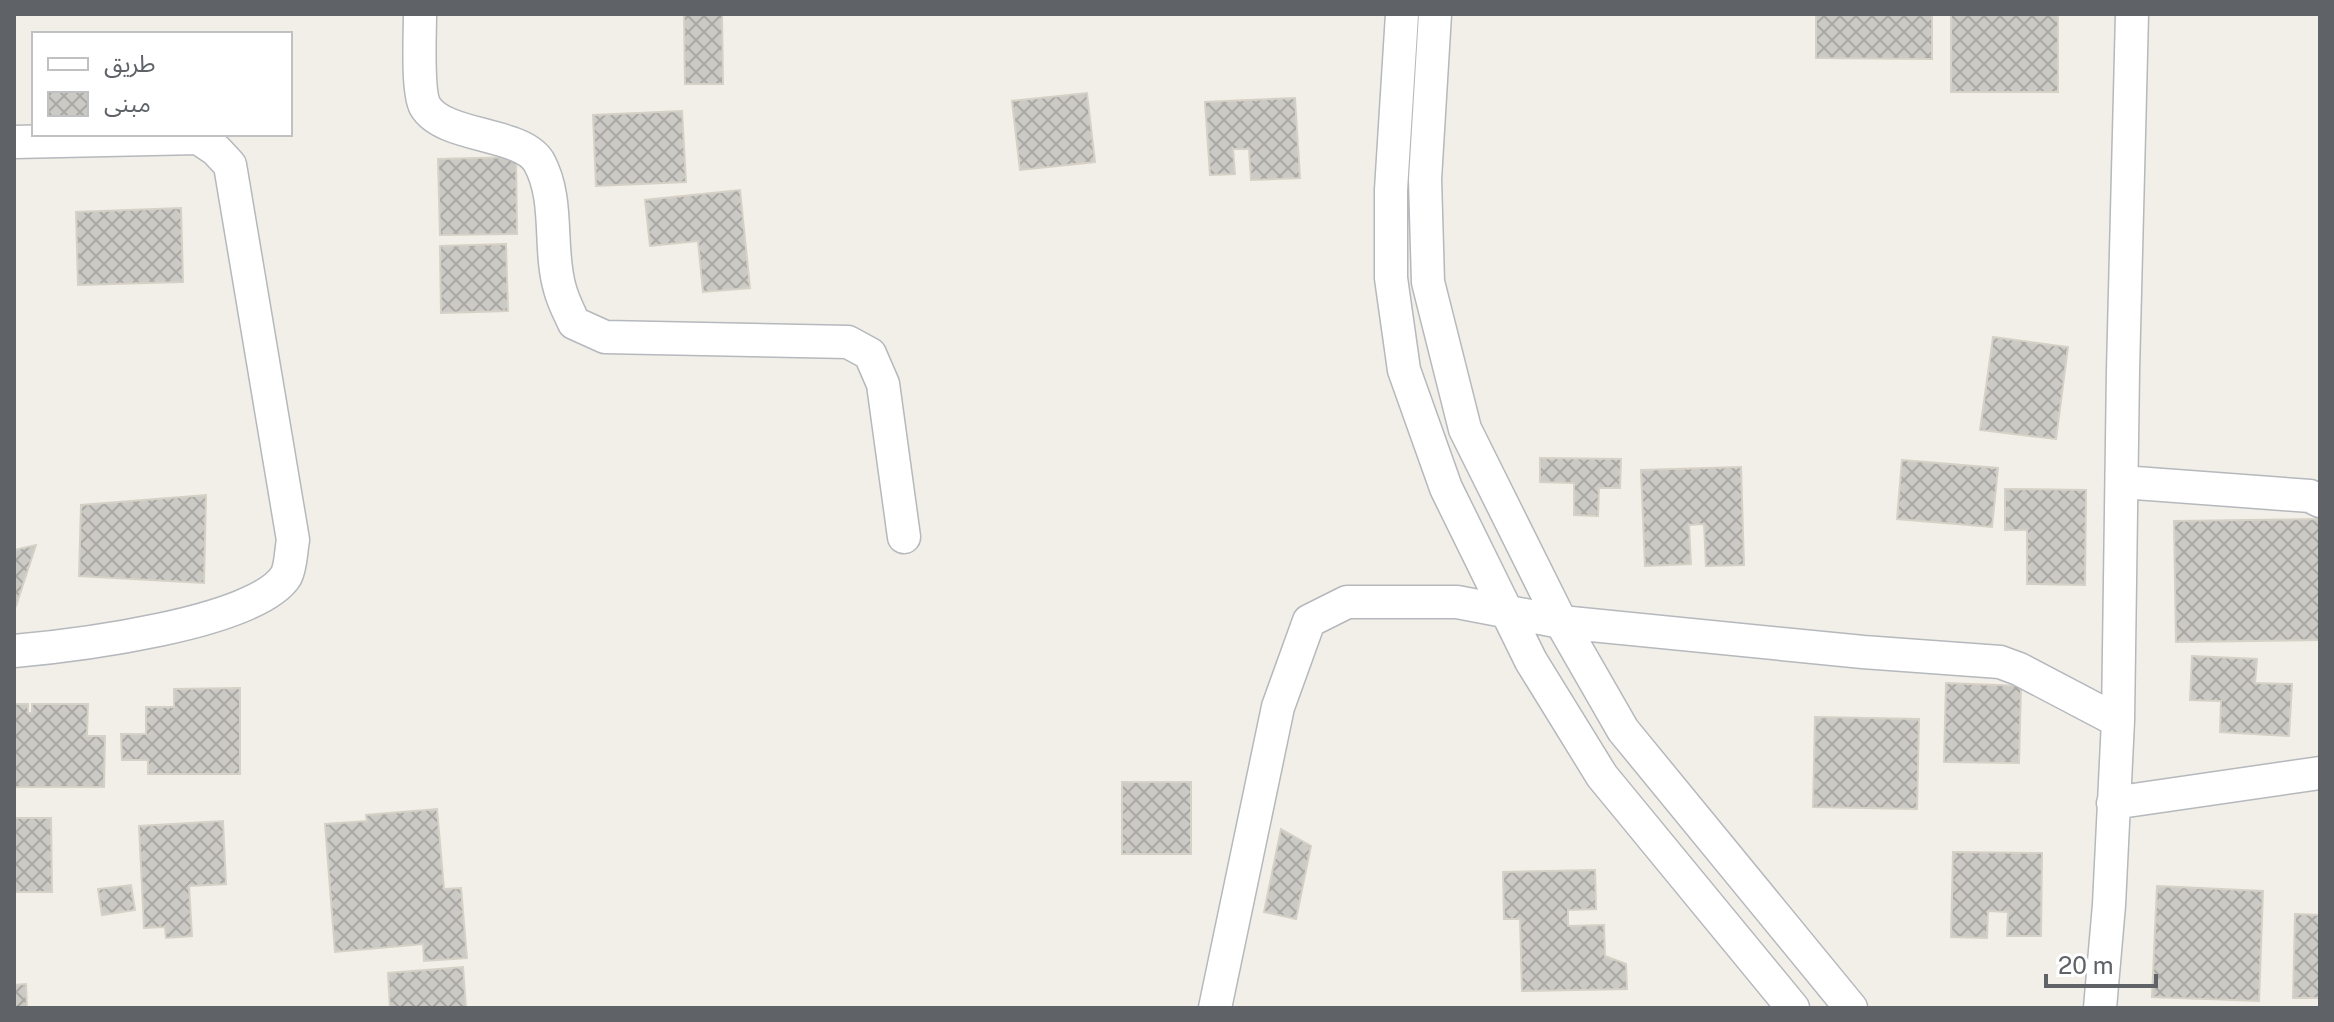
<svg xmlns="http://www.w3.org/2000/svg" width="2334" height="1022" viewBox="0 0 2334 1022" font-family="'Public Sans','Noto Sans Arabic',sans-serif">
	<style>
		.building { fill: url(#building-cross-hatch); stroke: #d6d1c6; stroke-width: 2 }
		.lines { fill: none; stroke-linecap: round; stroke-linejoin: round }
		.street-casing { stroke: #b5b8bc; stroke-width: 35 }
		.street { stroke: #fff; stroke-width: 32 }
	</style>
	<defs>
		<pattern id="building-cross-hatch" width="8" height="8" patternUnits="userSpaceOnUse" patternTransform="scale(2)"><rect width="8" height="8" fill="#cccac5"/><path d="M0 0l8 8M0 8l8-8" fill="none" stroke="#a9a8a4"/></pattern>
	</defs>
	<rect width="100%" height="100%" fill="#f1efe8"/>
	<path class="building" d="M684,14H722L723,84H685Z
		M1816,14H1932V59L1816,58Z
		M1951,14H2058V92H1951Z
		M1087,93L1095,162L1020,170L1012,101Z
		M1295,98L1300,178L1251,180L1249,149H1233L1235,174L1210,175L1205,102Z
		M682,111L686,182L596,186L593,115Z
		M516,157L517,234L440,235L438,159Z
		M740,190L750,288L703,292L698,241L650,246L645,200Z
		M181,208L183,282L78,285L76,212Z
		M506,244L508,311L441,313L440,246Z
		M1993,337L2068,347L2056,439L1980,430Z
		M1540,458L1621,459L1620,488H1599L1598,516L1574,515V483L1540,482Z
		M1902,460L1998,468L1992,527L1897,519Z
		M1741,467L1744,565L1706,566L1704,524L1689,525L1691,564L1645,566L1641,470Z
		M2005,489L2086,490L2085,585L2027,584V530H2005Z
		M206,495L204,583L79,576L81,505Z
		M2320,519V640L2176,642L2174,521Z
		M36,545L16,606L14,607V550Z
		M2192,656L2257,659L2255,683L2292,684L2289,736L2220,732L2221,701L2190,700Z
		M1946,683L2021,686L2019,763L1944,762Z
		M240,688V774H148V760H122L121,734H146V707H174V689Z
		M14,704H28V713H32V704H88L87,736H105L104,787H14Z
		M1815,717L1919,719L1917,809L1813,807Z
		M1122,782H1191V854H1122Z
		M437,809L444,889L461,888L467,958L424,961L423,944L335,952L325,824L367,821L366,815Z
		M14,818H51L52,892H14Z
		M223,821L226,884L189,886L192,936L166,938L165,927L144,928L139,826Z
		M1281,829L1311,846L1296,919L1264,912Z
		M1953,852L2042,853L2041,936H2007L2008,912L1988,911L1987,938L1951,937Z
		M1595,870L1596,909L1568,910V926L1604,925L1605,956L1626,964L1627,989L1522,991L1520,919H1504L1503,872Z
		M131,885L135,910L102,915L98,889Z
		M2157,886L2263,891L2259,1001L2152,997Z
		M2295,914L2320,915V998H2293Z
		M463,967L466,1008H390L388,973Z
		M26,984L27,1008H14V985Z"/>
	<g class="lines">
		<g class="street-casing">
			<path id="street" d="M420,14C420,33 417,91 425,106C443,138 522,132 539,162C560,200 548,249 560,289C563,301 569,312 574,323L605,337L848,342L870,354L883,384L904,537
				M1402,14L1391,190V278L1404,370L1446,488L1531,661L1602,776L1793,1008
				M1435,14L1425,179L1428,282L1465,429L1561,622L1623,730L1851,1008
				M14,142L198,138L216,150L230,165L293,540C291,550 291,567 286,576C256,624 71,646 14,651
				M2122,482L2310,496L2320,501
				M2113,803L2320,773
				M1215,1008L1278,707L1309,621L1347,602H1457L1561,622L1863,652L2000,662L2019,669L2118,721
				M2100,1008L2109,905L2118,721L2123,371L2132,14"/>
		</g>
		<use href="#street" class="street"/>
	</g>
	<rect width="2334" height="1022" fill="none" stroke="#5f6368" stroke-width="32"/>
	<rect x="32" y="32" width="260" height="104" fill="#ffffff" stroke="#bfc1c3" stroke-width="2"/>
	<rect x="48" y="58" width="40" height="12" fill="#ffffff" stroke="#bfc1c3" stroke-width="2"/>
	<text x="104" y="72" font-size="24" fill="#5f6368">طريق</text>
	<rect x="48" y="92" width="40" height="24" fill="url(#building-cross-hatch)" stroke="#bfc1c3" stroke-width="2"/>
	<text x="104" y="112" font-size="24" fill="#5f6368">مبنى</text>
	<path d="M2046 974v12h110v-12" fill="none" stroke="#5f6368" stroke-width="4"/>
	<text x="2058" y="974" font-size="24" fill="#5f6368" stroke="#ffffff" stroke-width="6" paint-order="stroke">20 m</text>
</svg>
